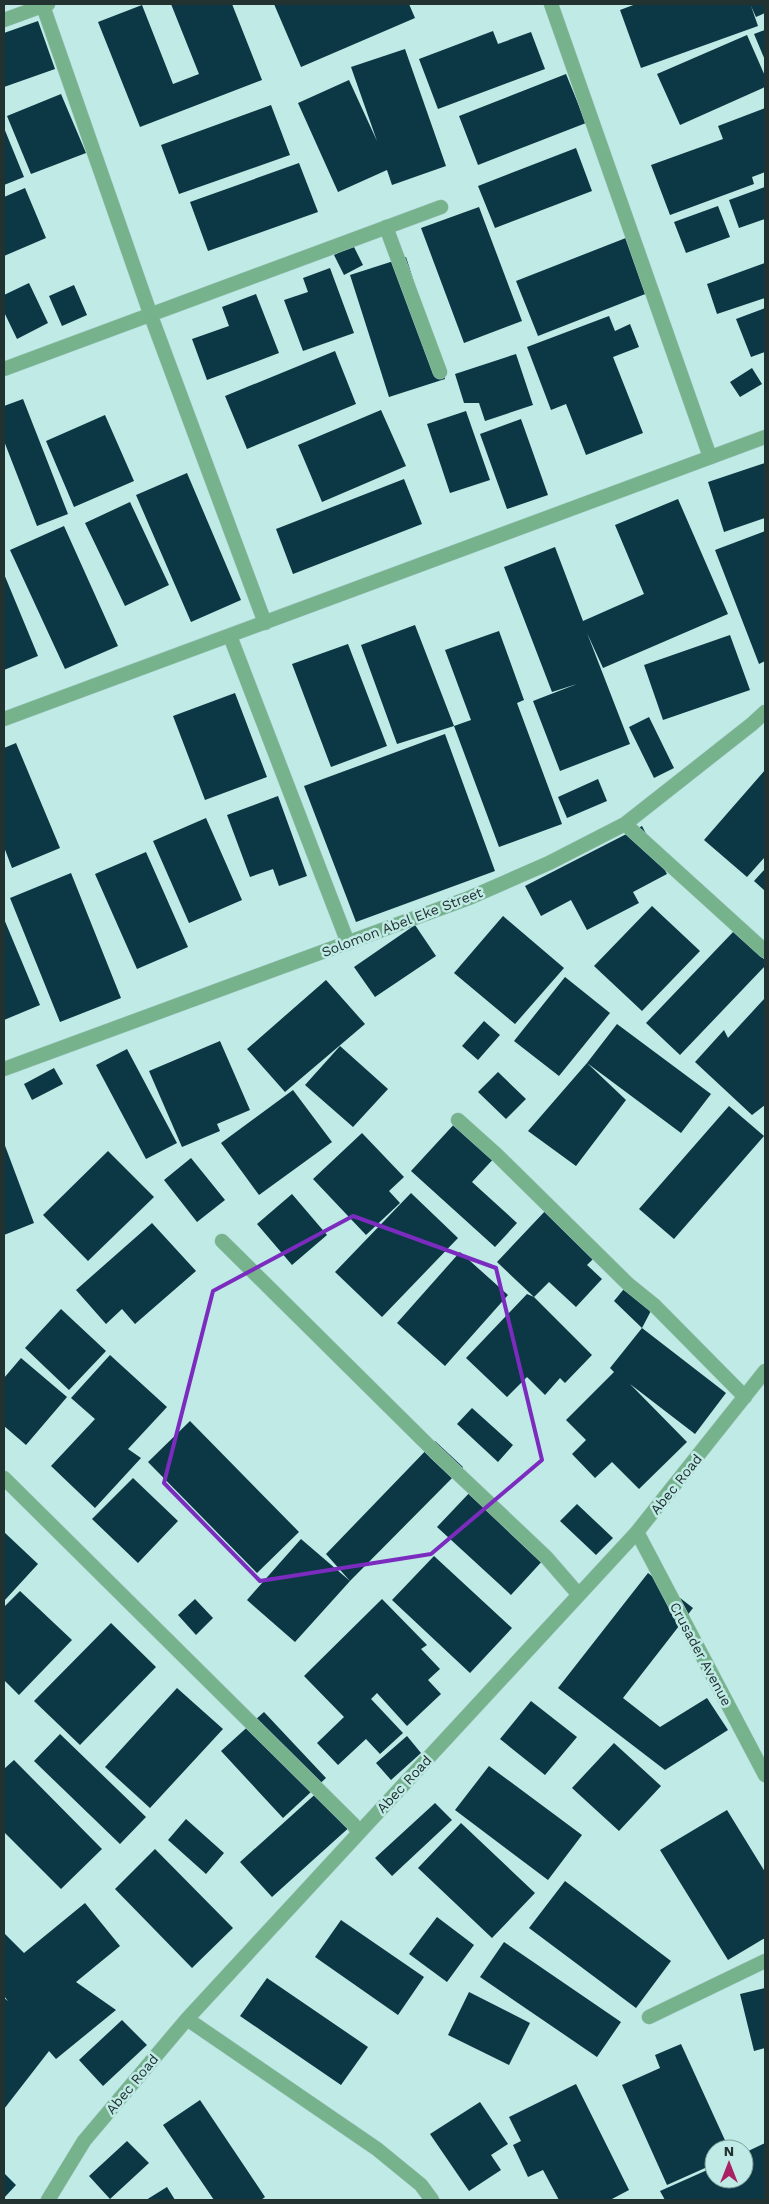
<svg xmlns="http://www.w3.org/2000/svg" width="769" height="2204" viewBox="0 0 769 2204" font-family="'Work Sans',sans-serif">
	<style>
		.building { fill: #0c3744 }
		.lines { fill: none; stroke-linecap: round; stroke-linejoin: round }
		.service-casing { stroke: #9fc5c1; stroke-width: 15 }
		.minor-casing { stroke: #9fc5c1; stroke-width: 15 }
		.service { stroke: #76b28b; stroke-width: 14 }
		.minor { stroke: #76b28b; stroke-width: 14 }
		.marked { fill: none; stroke: #7b2cbf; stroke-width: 4; stroke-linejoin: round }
		.labels { text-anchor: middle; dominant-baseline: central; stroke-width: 5; stroke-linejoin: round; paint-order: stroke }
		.street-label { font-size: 14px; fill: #213230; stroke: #bfeae5 }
	</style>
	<rect width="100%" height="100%" fill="#bfeae5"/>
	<path class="building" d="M171,4H232L262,80L140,127L98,22L142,5L173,84L199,74Z
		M274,4H409L415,18L301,67Z
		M636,4H765V13L756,17L751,6L758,26L641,68L620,10Z
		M38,21L55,69L4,87V33Z
		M765,30V60L754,34Z
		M493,31L498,44L531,32L545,69L438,109L419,59Z
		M747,35L765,76V87L680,125L657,74Z
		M405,49L446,166L392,185L387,170L338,192L298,103L349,80L377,141L351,67Z
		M566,74L586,123L478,165L459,116Z
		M61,94L86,153L31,174L7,116Z
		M271,105L290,155L179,194L161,145Z
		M765,108V172L752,177L754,184L670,215L651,165L723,139L718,126Z
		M4,128L24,177L4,185Z
		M576,148L592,191L495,228L478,186Z
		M299,163L318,212L208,251L190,202Z
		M765,187V219L739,228L729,200Z
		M25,188L46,238L4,256V197Z
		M718,206L730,237L686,253L674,222Z
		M479,207L522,321L464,343L421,228Z
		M636,234L658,289L538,336L516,281Z
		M353,245L363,265L344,275L334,255Z
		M406,257L445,379L389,397L350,275Z
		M765,263V298L717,314L707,284Z
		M330,268L354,333L303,351L284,300L308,292L303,278Z
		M29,283L48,323L17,339L4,312V295Z
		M74,285L87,315L62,326L49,296Z
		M256,294L279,353L207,380L192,339L229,326L222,307Z
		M765,308V352L751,357L736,319Z
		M609,316L615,331L630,324L639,347L613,357L643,433L586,455L566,404L551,410L527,347Z
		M335,351L356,404L247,449L225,396Z
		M516,354L533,405L485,421L479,403H464L455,374Z
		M752,368L762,384L740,397L730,382Z
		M23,399L68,514L37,526L4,441V406Z
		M381,410L406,466L322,502L298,445Z
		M466,411L490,480L450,493L427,424Z
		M105,415L134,481L74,507L46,441Z
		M521,419L548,495L507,509L480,434Z
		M765,463V518L724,532L708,482Z
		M187,473L241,600L191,622L136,495Z
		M404,479L422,524L293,574L276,529Z
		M678,499L728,614L603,668L587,633L630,744L560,771L533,701L577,684L552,692L504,567L555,547L583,621L644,594L615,525Z
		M130,502L169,585L125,606L85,523Z
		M64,526L118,646L65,669L10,550Z
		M765,531V661L759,664L715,550Z
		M4,574L38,656L4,670Z
		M415,625L454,726L397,744L361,645Z
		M499,631L524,700L517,703L562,824L499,847L454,726L471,720L445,650Z
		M730,635L750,690L663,720L644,665Z
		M348,644L387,746L331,767L292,664Z
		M235,693L267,777L205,800L173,716Z
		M649,717L674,768L654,778L629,727Z
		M445,734L495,871L356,922L304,786Z
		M16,743L60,848L12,868L4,847V748Z
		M765,770V857L747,877L704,840Z
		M598,779L607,801L567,818L558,797Z
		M278,796L307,876L279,886L273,869L250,877L227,815Z
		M206,818L242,900L189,923L153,841Z
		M642,826L667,874L633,892L639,903L587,930L571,900L541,916L525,886Z
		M146,852L188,947L137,969L95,874Z
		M765,869V891L754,881Z
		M71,873L121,998L60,1022L10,898Z
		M652,906L700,951L642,1011L594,966Z
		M503,916L564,968L515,1024L454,973Z
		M4,919L40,1005L4,1020Z
		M415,925L436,956L375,997L354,967Z
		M734,931L765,960V966L680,1055L646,1023Z
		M565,977L610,1013L559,1076L514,1041Z
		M326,980L365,1024L285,1092L247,1049Z
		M765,998V1105L752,1115L695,1062L724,1030L728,1038Z
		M484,1021L500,1035L478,1060L462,1046Z
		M617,1024L711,1094L681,1133L587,1063L626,1100L576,1166L528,1131L587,1063Z
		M220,1041L250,1110L217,1124L220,1131L182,1147L149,1071Z
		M340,1046L388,1089L353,1127L305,1085Z
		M127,1049L177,1143L146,1159L96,1065Z
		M54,1068L63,1084L32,1100L24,1084Z
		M498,1072L526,1099L506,1119L478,1092Z
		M293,1090L332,1142L259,1195L221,1143Z
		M729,1106L764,1136L674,1239L639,1209Z
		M458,1120L497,1155L472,1182L517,1223L495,1247L411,1171Z
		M362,1133L404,1177L389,1191L400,1203L366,1235L313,1179Z
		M4,1143L34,1223L4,1235Z
		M108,1151L154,1197L88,1261L43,1215Z
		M191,1158L225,1200L197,1222L164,1180Z
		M411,1193L458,1238L382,1317L335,1272Z
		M292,1194L327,1235L292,1265L257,1224Z
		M548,1208L598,1254L587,1265L602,1279L576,1307L549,1282L534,1297L497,1262Z
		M152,1223L196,1271L135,1324L122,1309L106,1324L76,1290Z
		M460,1252L508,1295L445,1366L397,1323Z
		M628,1284L654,1305L642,1328L614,1301Z
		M527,1294L534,1297L592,1355L565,1383L560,1378L545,1395L527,1377L507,1397L466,1358Z
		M61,1309L106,1351L69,1390L25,1348Z
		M642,1328L726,1393L695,1434L630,1384L687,1442L639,1489L612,1462L595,1478L572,1454L586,1440L566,1420L614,1372L610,1368Z
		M110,1355L167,1407L128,1449L141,1458L95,1508L51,1466L95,1419L71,1398Z
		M21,1358L67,1397L26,1445L4,1426V1378Z
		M472,1408L513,1445L498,1462L457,1424Z
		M190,1421L299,1532L257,1573L148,1462Z
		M435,1441L463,1467L350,1581L326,1554Z
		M133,1478L178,1521L138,1563L92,1519Z
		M473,1489L546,1557L511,1595L437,1527Z
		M577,1504L613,1538L596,1555L560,1521Z
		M4,1532L38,1564L4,1601Z
		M301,1539L350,1581L295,1642L247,1600Z
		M434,1556L512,1628L470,1673L392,1600Z
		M648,1573L693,1608L623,1698L660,1727L707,1698L728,1730L665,1770L558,1688Z
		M20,1591L72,1640L19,1695L4,1680V1607Z
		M195,1599L213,1618L196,1635L178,1615Z
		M382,1599L427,1645L421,1649L440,1669L428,1680L441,1694L407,1726L377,1693L371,1699L403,1733L380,1754L366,1739L338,1765L317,1743L344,1717L304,1676Z
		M111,1623L156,1667L80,1745L34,1701Z
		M177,1688L223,1729L150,1808L105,1767Z
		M531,1701L577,1737L545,1775L500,1739Z
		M264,1712L326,1778L283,1818L221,1751Z
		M60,1734L146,1817L120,1844L34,1761Z
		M407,1736L421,1753L391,1780L376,1763Z
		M614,1743L661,1786L619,1831L572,1788Z
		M14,1760L102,1849L61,1889L4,1832V1769Z
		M489,1766L582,1835L548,1880L455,1810Z
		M321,1789L353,1824L272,1897L240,1862Z
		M435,1803L452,1820L392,1876L375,1858Z
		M727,1810L765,1872V1938L728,1960L660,1850Z
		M186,1819L224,1853L206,1874L168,1840Z
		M461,1823L535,1893L492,1938L418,1868Z
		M155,1849L233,1928L192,1968L115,1889Z
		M565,1881L671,1961L636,2008L529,1928Z
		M85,1903L120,1946L76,1982L116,2010L56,2059L49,2051L4,2109V1998L8,2001L4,1996V1933L24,1953Z
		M437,1917L474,1945L447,1982L409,1954Z
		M341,1920L424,1977L398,2015L315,1957Z
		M504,1942L621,2022L597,2057L480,1977Z
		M267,1978L368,2047L341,2085L240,2016Z
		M765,1988V2048L754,2051L740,1994Z
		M469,1992L530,2023L509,2065L448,2035Z
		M122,2020L147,2045L103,2086L79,2060Z
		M681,2044L729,2149H714V2164L667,2185L622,2085L660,2068L655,2055Z
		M576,2084L629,2190L610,2200H559L543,2170L528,2177L513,2145L521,2141L509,2117Z
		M200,2100L265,2197L261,2200H214L163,2125Z
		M480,2102L508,2144L491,2155L501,2170L469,2191L430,2134Z
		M127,2141L149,2163L110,2199L89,2176Z
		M765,2143V2200H665L660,2191L714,2167V2179H744V2153Z
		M4,2173L16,2185L4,2198Z
		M167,2187L175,2200H146Z"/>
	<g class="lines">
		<g class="service-casing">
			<path id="service" d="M386,227L440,372"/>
		</g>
		<g class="minor-casing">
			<path id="minor" d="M551,4L710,457
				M43,6L151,316L265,623
				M4,20L48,4
				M4,369L441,207
				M230,636L348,943
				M4,719L765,437
				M625,824L765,951
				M4,1069L469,898L549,863L625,824L752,724L765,712
				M458,1120L497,1155L628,1284L654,1305L745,1397
				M222,1241L435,1452L546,1557L579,1595
				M4,1478L353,1824L359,1833
				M637,1532L765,1775
				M649,2017L765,1961
				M187,2019L377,2149L421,2185L432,2200
				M48,2200L84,2141L187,2019L637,1532L765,1371"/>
		</g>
		<use href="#service" class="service"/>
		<use href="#minor" class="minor"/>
	</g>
	<path class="marked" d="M353,1216L496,1268L542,1460L431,1554L260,1581L164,1483L213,1291Z"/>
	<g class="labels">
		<g class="street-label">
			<text transform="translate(402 922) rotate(-21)">Solomon Abel Eke Street</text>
			<text transform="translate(676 1484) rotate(-51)">Abec Road</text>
			<text transform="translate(701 1654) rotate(62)">Crusader Avenue</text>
			<text transform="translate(404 1784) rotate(-47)">Abec Road</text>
			<text transform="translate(132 2084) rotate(-50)">Abec Road</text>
		</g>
	</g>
	<rect width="769" height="2204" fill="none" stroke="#213230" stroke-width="10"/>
	<g transform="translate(729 2164)"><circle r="24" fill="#bfeae5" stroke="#80a09d"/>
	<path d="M0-4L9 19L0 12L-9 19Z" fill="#a92064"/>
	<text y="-8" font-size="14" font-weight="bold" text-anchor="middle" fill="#213230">N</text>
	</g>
</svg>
